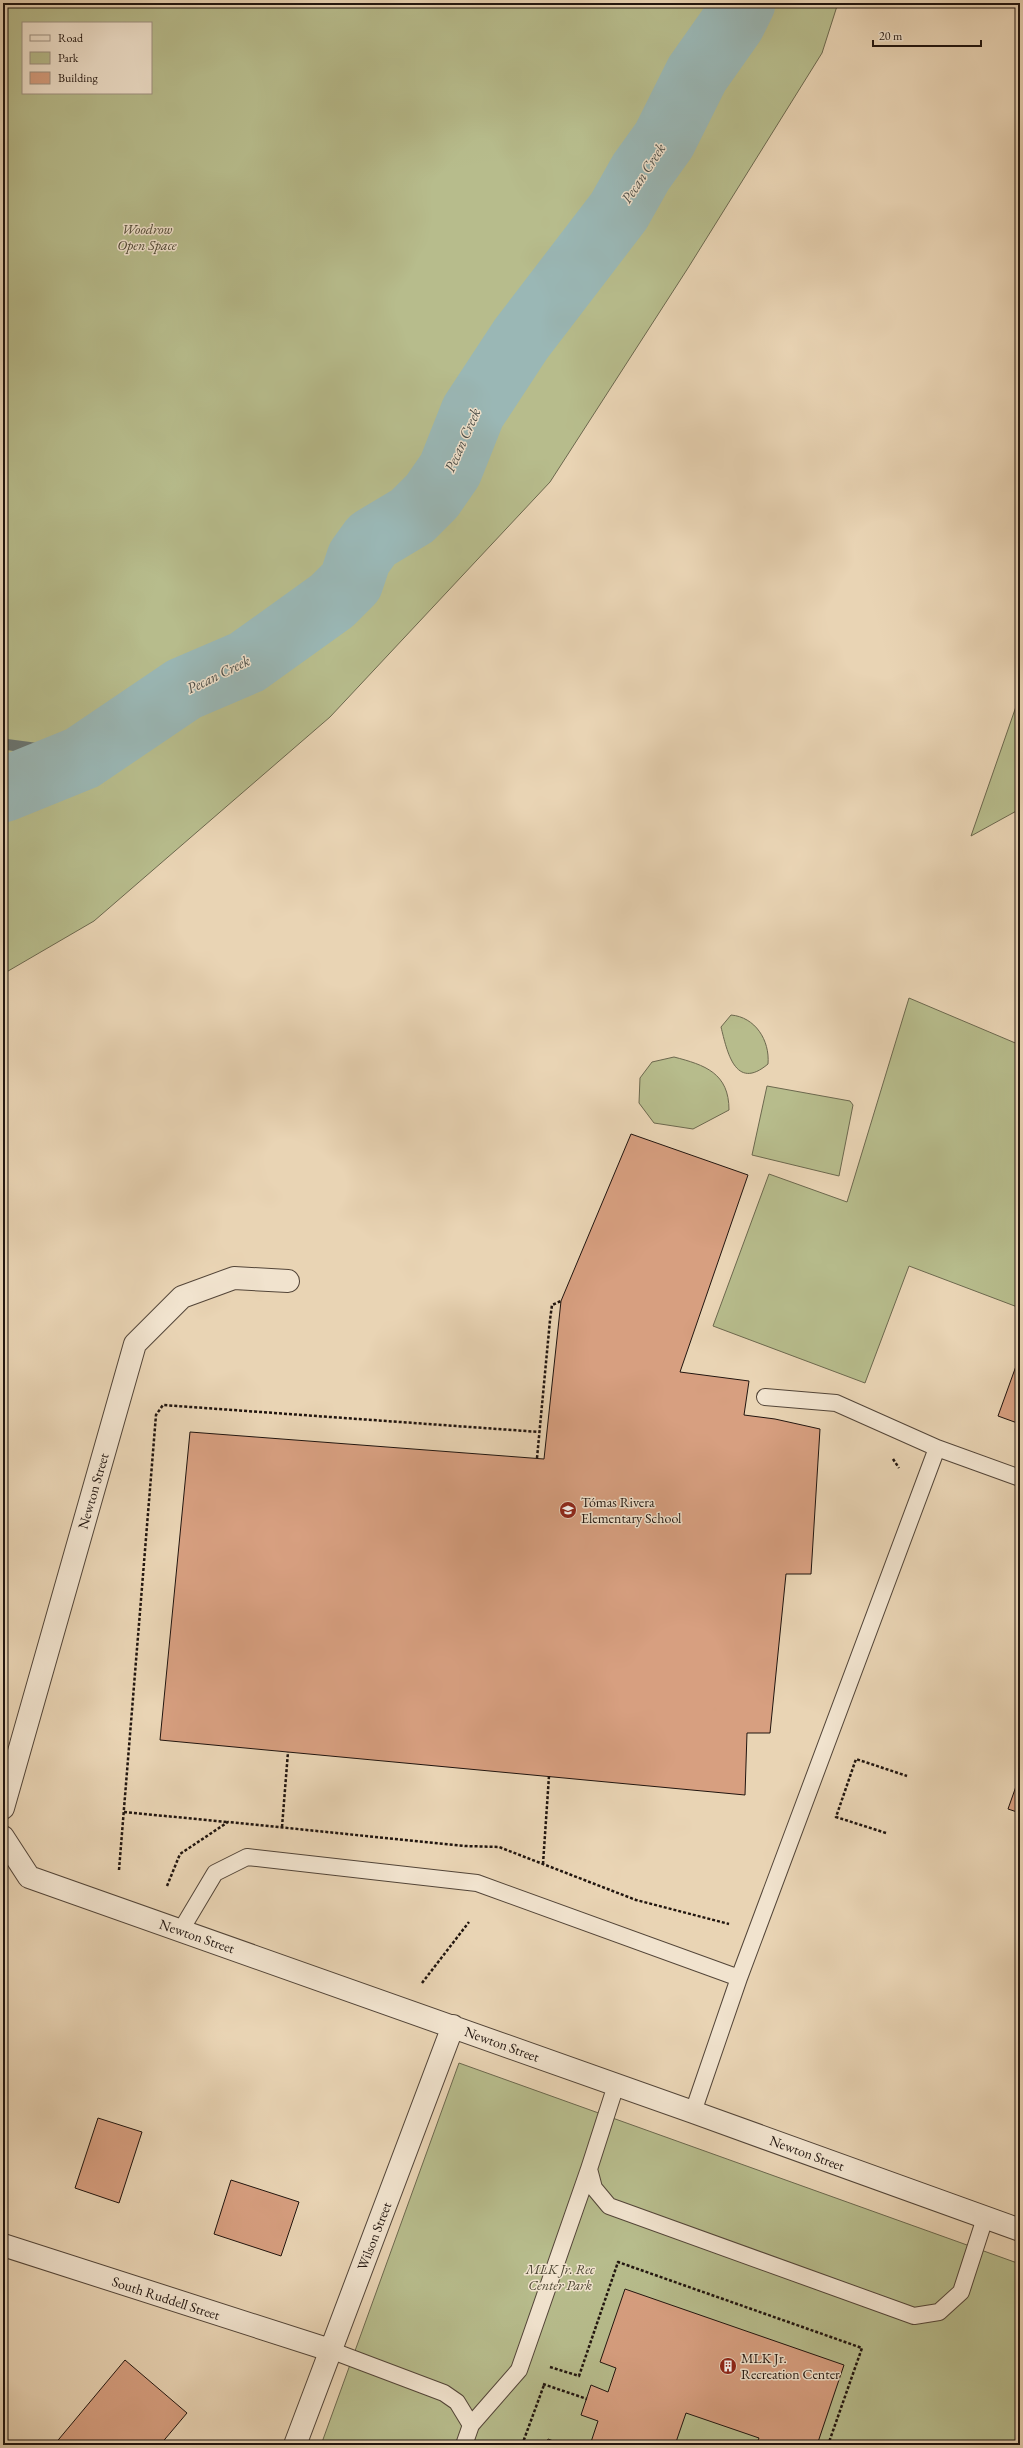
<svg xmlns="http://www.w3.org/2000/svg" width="1023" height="2448" viewBox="0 0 1023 2448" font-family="'EB Garamond',serif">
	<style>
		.green { fill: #b7bc8c; stroke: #6c684e; fill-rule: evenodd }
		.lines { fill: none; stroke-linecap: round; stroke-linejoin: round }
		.stream { stroke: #6a7673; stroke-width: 11 }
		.river { stroke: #9ab7b5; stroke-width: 65 }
		.building { fill: #d79f80; stroke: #21150f }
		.service-casing { stroke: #534538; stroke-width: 18 }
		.minor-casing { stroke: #534538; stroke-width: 24 }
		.path { stroke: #21150f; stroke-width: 2.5; stroke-dasharray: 3 2; stroke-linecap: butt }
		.service { stroke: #f1e3ce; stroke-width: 16 }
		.minor { stroke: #f1e3ce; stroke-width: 22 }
		.labels { text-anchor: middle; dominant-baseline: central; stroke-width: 3; stroke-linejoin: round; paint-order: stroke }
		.park-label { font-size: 14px; font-style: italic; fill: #4e4734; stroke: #f1e3ce }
		.street-label { font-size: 14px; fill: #21150f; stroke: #f1e3ce }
		.poi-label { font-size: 14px; fill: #21150f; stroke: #f1e3ce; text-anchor: start }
		.water-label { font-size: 15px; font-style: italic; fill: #4b4e49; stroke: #f1e3ce }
	</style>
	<rect width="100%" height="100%" fill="#e9d4b4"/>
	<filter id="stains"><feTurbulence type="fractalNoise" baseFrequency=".005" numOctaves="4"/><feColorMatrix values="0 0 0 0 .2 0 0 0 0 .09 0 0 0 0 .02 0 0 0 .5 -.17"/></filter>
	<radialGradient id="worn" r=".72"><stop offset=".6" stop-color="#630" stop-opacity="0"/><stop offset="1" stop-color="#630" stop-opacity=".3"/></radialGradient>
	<path class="green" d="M3,3H838L822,53L688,268L550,482L330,717L94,921L3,974ZM23,23H151V93H23Z
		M1020,695V809L971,836Z
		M909,998L1020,1045V1308L909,1266L865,1383L713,1326L769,1174L847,1202Z
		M731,1015C755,1017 770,1040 768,1064C735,1092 727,1051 721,1027Z
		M674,1057C705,1065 729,1073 729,1110L693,1129L654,1123L639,1103L640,1078L652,1062Z
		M767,1086L850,1101L853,1105L839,1176L752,1155Z
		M459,2063L1020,2264V2445H321Z"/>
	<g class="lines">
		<path class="stream" d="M3,744L56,751L82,758"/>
		<path class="river" d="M3,790L82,758L184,689L247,662L332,601L351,582L359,558L372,540L412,516L432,496L450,470L473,412L521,339L619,211L641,172L664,140L697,74L733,23L743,3"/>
	</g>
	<path class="building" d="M631,1134L748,1175L680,1372L749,1381L744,1415L775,1419L820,1429L811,1574H786L770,1733H747L745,1795L160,1740L190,1432L544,1459L561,1301Z
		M1020,1355V1424L998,1416Z
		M1020,1775V1813L1008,1809Z
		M98,2118L142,2132L119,2203L75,2188Z
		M231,2180L299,2202L281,2256L214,2234Z
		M625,2289L844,2365L817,2445H756L759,2438L686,2413L675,2445H590L598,2421L581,2415L591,2385L608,2392L616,2368L600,2362Z
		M125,2360L187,2413L160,2445H54Z
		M548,2439L564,2445H545Z"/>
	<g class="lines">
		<g class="service-casing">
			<path id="service" d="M765,1397L836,1403L937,1448
				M181,1930L215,1873L247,1857L477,1883L739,1978L693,2112
				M739,1978L937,1448L1020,1478
				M616,2085L589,2169L594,2188L609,2206L914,2316L939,2312L961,2292L985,2218
				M330,2350L444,2393L457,2402L471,2425L464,2445
				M471,2425L519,2370L589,2169"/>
		</g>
		<g class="minor-casing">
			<path id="minor" d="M3,1808L135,1344L182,1297L234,1278L288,1281
				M3,1837L29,1877L693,2112L1020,2230
				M3,2245L330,2350
				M295,2445L453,2026"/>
		</g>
		<path class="path" d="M537,1458L550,1320L552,1305L561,1301
			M893,1459L899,1468
			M124,1812L227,1822
			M282,1827L288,1752
			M886,1833L836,1817L856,1759L907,1776
			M543,1864L549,1776
			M119,1870L156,1415L163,1405L540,1432
			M167,1886L180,1854L228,1822L465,1846L499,1847L636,1900L729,1924
			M422,1983L469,1922
			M550,2367L579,2376L618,2262L862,2348L828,2445
			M543,2384L587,2399
			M522,2445L544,2385"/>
		<use href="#service" class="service"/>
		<use href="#minor" class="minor"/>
	</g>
	<defs>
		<g id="school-disc" transform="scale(0.9)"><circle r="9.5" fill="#8f2418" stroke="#f1e3ce"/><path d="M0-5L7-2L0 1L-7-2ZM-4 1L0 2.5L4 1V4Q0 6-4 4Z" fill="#fff"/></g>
		<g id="building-disc" transform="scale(0.9)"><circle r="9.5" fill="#8f2418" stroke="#f1e3ce"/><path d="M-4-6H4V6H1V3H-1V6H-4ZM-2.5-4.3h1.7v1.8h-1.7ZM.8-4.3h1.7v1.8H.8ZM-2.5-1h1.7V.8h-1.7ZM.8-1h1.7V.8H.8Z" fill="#fff"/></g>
	</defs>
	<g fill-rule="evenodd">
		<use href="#school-disc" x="568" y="1510"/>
		<use href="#building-disc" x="728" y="2366"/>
	</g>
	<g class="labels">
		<g class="park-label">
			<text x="147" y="229">Woodrow<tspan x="147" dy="16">Open Space</tspan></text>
			<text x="560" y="2269">MLK Jr. Rec<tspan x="560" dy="16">Center Park</tspan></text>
		</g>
		<g class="street-label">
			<text transform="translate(93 1491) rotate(-74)">Newton Street</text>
			<text transform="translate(197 1936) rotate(19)">Newton Street</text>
			<text transform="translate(502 2044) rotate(20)">Newton Street</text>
			<text transform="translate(807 2153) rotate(20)">Newton Street</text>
			<text transform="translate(374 2236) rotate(-69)">Wilson Street</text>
			<text transform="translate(166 2298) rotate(18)">South Ruddell Street</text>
		</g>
		<g class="poi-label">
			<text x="581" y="1502">Tómas Rivera<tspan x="581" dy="16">Elementary School</tspan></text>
			<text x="741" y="2358">MLK Jr.<tspan x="741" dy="16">Recreation Center</tspan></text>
		</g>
		<g class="water-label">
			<text transform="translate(643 173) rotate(-57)">Pecan Creek</text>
			<text transform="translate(462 440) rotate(-66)">Pecan Creek</text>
			<text transform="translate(218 674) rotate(-26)">Pecan Creek</text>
		</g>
	</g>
	<rect width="1023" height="2448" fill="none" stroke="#e9d4b4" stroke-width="16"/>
	<rect x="4" y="4" width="1015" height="2440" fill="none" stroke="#21150f" stroke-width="2"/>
	<rect x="8" y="8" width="1007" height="2432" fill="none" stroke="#21150f"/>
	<rect x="22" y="22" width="130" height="72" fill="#f1e3ce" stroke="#9e9182"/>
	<rect x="30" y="35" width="20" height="6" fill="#f1e3ce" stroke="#9e9182"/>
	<text x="58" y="42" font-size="12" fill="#21150f">Road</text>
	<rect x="30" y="52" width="20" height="12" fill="#b7bc8c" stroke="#9e9182"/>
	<text x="58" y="62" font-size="12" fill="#21150f">Park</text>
	<rect x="30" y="72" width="20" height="12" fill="#d79f80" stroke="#9e9182"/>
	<text x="58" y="82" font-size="12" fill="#21150f">Building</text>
	<path d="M873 40v6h108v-6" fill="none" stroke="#21150f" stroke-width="2"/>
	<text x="879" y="40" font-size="12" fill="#21150f" stroke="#f1e3ce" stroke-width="3" paint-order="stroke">20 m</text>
	<rect width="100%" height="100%" filter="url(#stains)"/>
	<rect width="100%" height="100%" fill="url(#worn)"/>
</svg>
